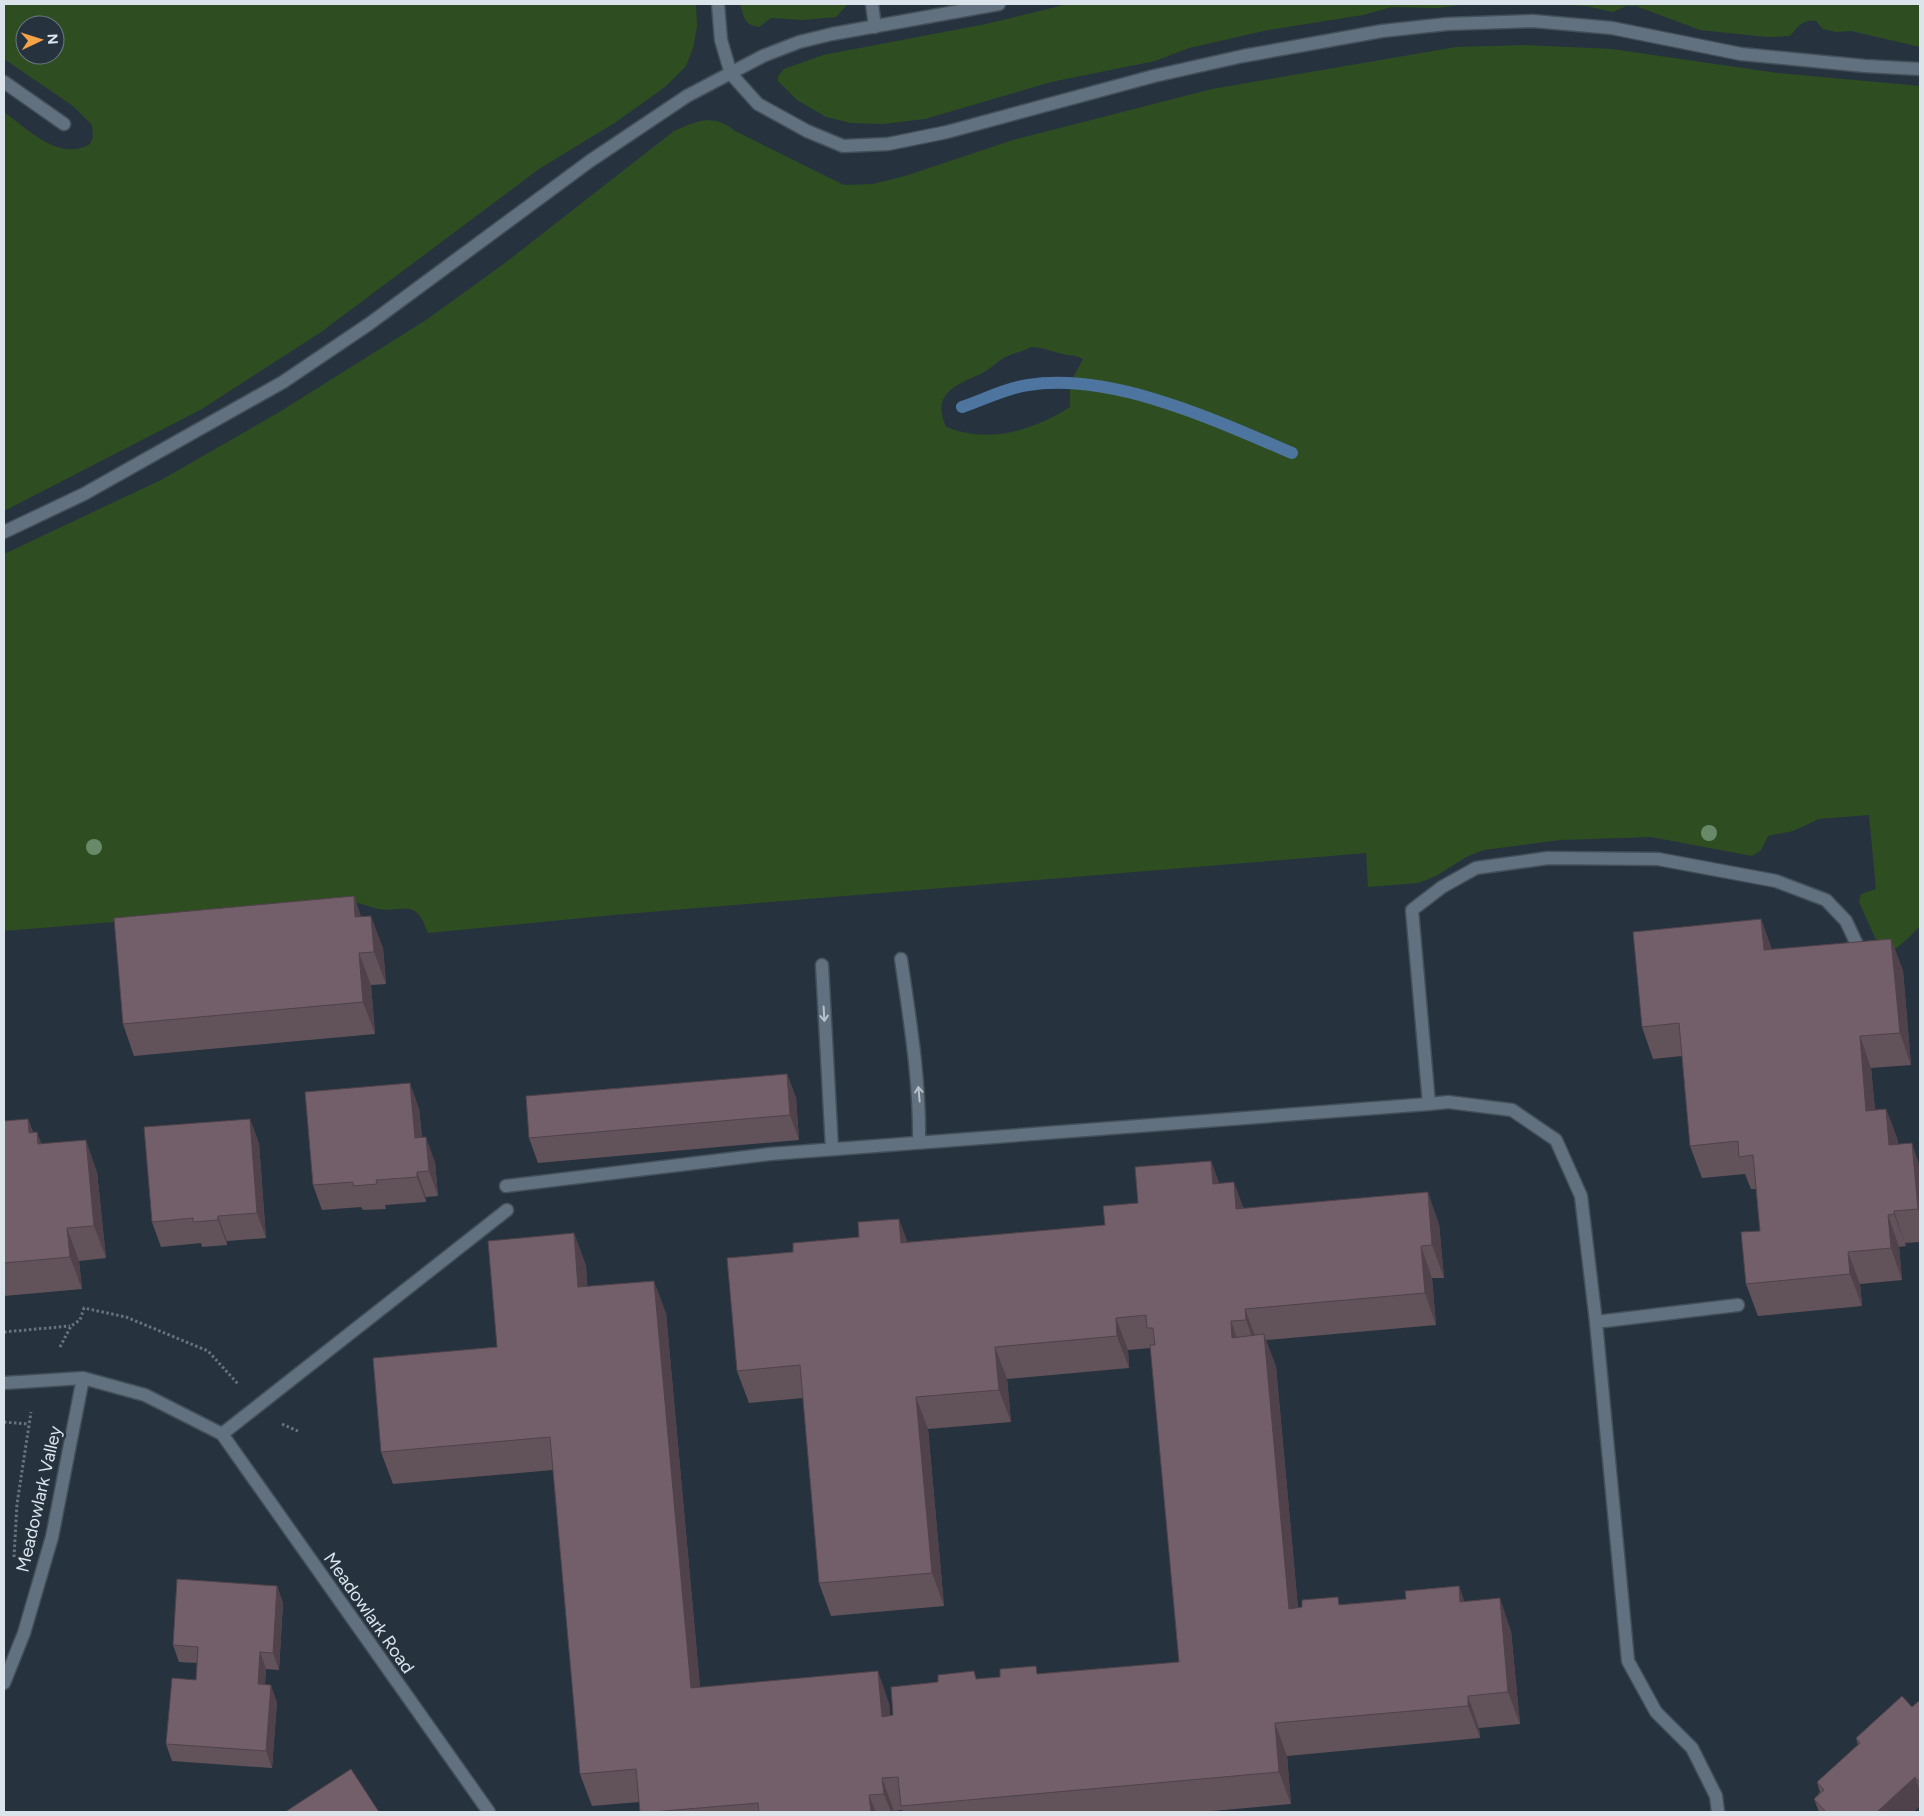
<svg xmlns="http://www.w3.org/2000/svg" width="1924" height="1816" viewBox="0 0 1924 1816" font-family="Figtree,sans-serif">
	<style>
		.green { fill: #2e4e21; fill-rule: evenodd }
		.lines { fill: none; stroke-linecap: round; stroke-linejoin: round }
		.stream { stroke: #4d75a0; stroke-width: 12 }
		.minor-casing { stroke: #434f59; stroke-width: 15 }
		.path { stroke: #68737e; stroke-width: 3; stroke-dasharray: 2.5 2.5; stroke-linecap: butt }
		.minor { stroke: #62717f; stroke-width: 12 }
		.tree { fill: #688a68 }
		.wall { fill: #62525a }
		.shaded-wall { fill: #50424a }
		.building { fill: #725f69; stroke: #50424a }
		.oneway { stroke: #b7c1cb }
		.labels { text-anchor: middle; dominant-baseline: central; stroke-width: 5; stroke-linejoin: round; paint-order: stroke }
		.street-label { font-size: 18px; fill: #dbe3eb; stroke: #26333f }
	</style>
	<rect width="100%" height="100%" fill="#26333f"/>
	<path class="green" d="M4,4H696L697,27L693,48L686,66L665,87L616,122L539,169L321,332L202,409L4,511V112C29,130 59,162 90,144L93,137L92,125L73,106L4,59ZM25,25H55V55H25Z
		M740,4H848L836,17L802,20L771,18L759,27C744,25 744,17 740,4Z
		M1068,4H1468L1437,8L1392,7L1363,15L1268,30L1189,48L1155,61L1051,82L925,119L883,124L851,123L826,117L797,100L778,81V76L784,69L823,55L986,24Z
		M1550,4H1920V47L1851,31L1836,32L1823,29L1816,21C1803,19 1798,26 1790,36L1767,37L1700,30L1636,6H1626L1613,12L1586,6Z
		M1525,45L1612,49L1777,73L1920,86V926C1909,937 1898,950 1883,955L1859,902L1861,894L1876,889L1869,815L1819,819L1793,831L1768,836L1761,850L1752,856L1651,837L1560,840L1484,850L1468,856L1436,876L1418,883L1368,887L1366,853L613,915L428,933C415,896 404,913 378,909C370,907 363,904 355,902L4,931V554L163,479L281,411L426,320L505,263L674,131C697,121 713,113 735,131L844,185L873,184L905,176L1013,140L1212,89L1456,47ZM1031,347C1046,348 1050,351 1063,354C1071,356 1076,355 1083,359L1070,383V407C1032,431 989,444 946,427C929,390 962,384 986,371C992,367 997,362 1002,359C1010,354 1022,352 1031,347Z"/>
	<g class="lines">
		<path class="stream" d="M962,407C983,400 1006,388 1028,385C1112,372 1215,420 1292,453"/>
		<g class="minor-casing">
			<path id="minor" d="M718,4L721,40L731,74L758,104L807,131L843,146L888,144L947,132L1154,76L1243,56L1382,31L1447,24L1533,21L1612,28L1741,54L1865,66L1920,69
				M872,4L875,27
				M4,82L64,124
				M4,532L84,494L283,382L369,324L590,161L687,96L763,56L799,42L832,34L999,4
				M901,959C910,1021 920,1080 919,1142
				M822,965L832,1149
				M1429,1104L1412,910L1442,887L1476,868L1548,858L1658,859L1776,881L1826,900L1846,921L1860,951
				M506,1186L770,1154L1429,1104L1448,1102L1512,1110L1556,1140L1581,1196L1596,1322L1628,1661L1656,1712L1692,1748L1716,1796L1718,1812
				M1596,1322L1738,1305
				M4,1383L83,1378L145,1395L222,1434L507,1210
				M222,1434L489,1812
				M4,1683L24,1633L52,1537L83,1378"/>
		</g>
		<path class="path" d="M4,1332L70,1326
			M60,1347L71,1326L80,1320L84,1308L126,1317L208,1351L238,1384
			M4,1422L28,1424
			M282,1424L298,1431
			M14,1557L17,1504L31,1412"/>
		<use href="#minor" class="minor"/>
	</g>
	<g class="tree">
		<circle cx="1709" cy="833" r="8"/>
		<circle cx="94" cy="847" r="8"/>
	</g>
	<path class="wall" d="M354,896L361,917L383,948L386,984L371,985L375,1034L134,1056L123,1024Z
		M1761,919L1772,950L1891,939L1903,971L1911,1065L1871,1068L1875,1110L1886,1109L1898,1141V1144L1920,1167V1242L1905,1243L1906,1246L1899,1247L1902,1280L1860,1284L1862,1306L1758,1316L1746,1284L1760,1231L1756,1189H1751L1745,1174L1702,1178L1690,1146L1682,1056L1653,1059L1642,1027Z
		M787,1074L796,1098L799,1140L538,1163L529,1138Z
		M419,1108L422,1137L435,1162L438,1196L426,1197V1202L385,1205L386,1209L363,1210L361,1207L322,1210L313,1185Z
		M28,1119L33,1132H37L41,1144L97,1172L106,1258L79,1261L82,1289L4,1296V1121Z
		M250,1119L259,1144L266,1238L227,1241V1245L202,1247L201,1243L161,1247L152,1222Z
		M1211,1161L1219,1184L1244,1208L1439,1224L1444,1278H1432L1436,1325L1266,1340L1276,1367L1298,1608L1406,1599L1459,1586L1464,1601L1511,1631L1520,1724L1479,1728L1480,1738L1287,1756L1291,1804L1201,1812H903L902,1810L894,1811V1812H640L639,1802L592,1806L580,1774L553,1470L393,1484L381,1452L497,1347L574,1233L586,1266L587,1286L666,1313L700,1687L889,1703L890,1716L893,1715L977,1679L1179,1662L1151,1348L1128,1350L1129,1368L1007,1379L1011,1422L928,1429L944,1606L831,1616L819,1583L803,1398L749,1403L737,1371L907,1242L1105,1225L1138,1203Z
		M277,1586L283,1603L279,1670L266,1669L265,1684L277,1702L272,1768L172,1761L166,1744L196,1680L197,1663L179,1662L173,1645Z
		M1920,1700V1806L1913,1812H1819L1814,1799L1820,1792L1817,1782L1858,1745L1856,1738L1912,1707Z"/>
	<path class="shaded-wall" d="M354,896L365,928L355,917Z
		M371,916L383,948L386,984L374,952Z
		M1761,919L1773,952L1764,950Z
		M1891,939L1903,971L1911,1065L1900,1033Z
		M359,953L371,985L375,1034L363,1002Z
		M1860,1036L1871,1068L1878,1143L1866,1111Z
		M787,1074L796,1098L799,1140L790,1115Z
		M410,1083L419,1108L424,1163L415,1138Z
		M1886,1109L1898,1141L1901,1177L1889,1145Z
		M28,1119L39,1151L29,1133Z
		M250,1119L259,1144L266,1238L257,1213Z
		M37,1132L49,1164L38,1144Z
		M426,1137L435,1162L438,1196L429,1171Z
		M86,1140L97,1172L106,1258L94,1226Z
		M1912,1143L1920,1167V1216L1918,1209Z
		M1211,1161L1223,1193L1213,1184Z
		M417,1172L426,1197V1202L417,1177Z
		M1234,1182L1246,1215L1236,1209Z
		M1428,1192L1439,1224L1444,1278L1432,1245Z
		M1894,1211L1905,1243L1906,1246L1894,1214Z
		M1888,1215L1899,1247L1902,1280L1891,1248Z
		M218,1216L227,1241V1245L218,1220Z
		M899,1219L911,1251L901,1243Z
		M67,1228L79,1261L82,1289L70,1257Z
		M574,1233L586,1266L590,1319L578,1287Z
		M1421,1246L1432,1278L1436,1325L1425,1293Z
		M1848,1252L1860,1284L1862,1306L1850,1274Z
		M654,1281L666,1313L703,1720L691,1688Z
		M1245,1309L1257,1341L1258,1353L1246,1320Z
		M1116,1318L1128,1350L1129,1368L1117,1336Z
		M1231,1321L1242,1354L1232,1338Z
		M1264,1334L1276,1367L1301,1641L1289,1609Z
		M995,1347L1007,1379L1011,1422L999,1390Z
		M916,1397L928,1429L944,1606L932,1573Z
		M277,1586L283,1603L279,1670L273,1653Z
		M1459,1586L1470,1618L1460,1602Z
		M1500,1598L1511,1631L1520,1724L1508,1692Z
		M260,1652L266,1669L264,1701L258,1684Z
		M878,1671L889,1703L893,1749L882,1717Z
		M271,1685L277,1702L272,1768L266,1751Z
		M1468,1696L1479,1728L1480,1738L1468,1706Z
		M1275,1723L1287,1756L1291,1804L1279,1772Z
		M1915,1777L1920,1792V1806L1913,1812H1877Z
		M882,1778L894,1811V1812H891L884,1794Z
		M869,1795L876,1812H871Z"/>
	<path class="building" d="M354,896L355,917L371,916L374,952L359,953L363,1002L123,1024L114,918Z
		M1761,919L1764,950L1891,939L1900,1033L1860,1036L1866,1111L1886,1109L1889,1145L1912,1143L1918,1209L1894,1211V1214L1888,1215L1891,1248L1848,1252L1850,1274L1746,1284L1741,1232L1760,1231L1753,1155L1739,1157L1738,1141L1690,1146L1679,1023L1642,1027L1633,932Z
		M787,1074L790,1115L529,1138L526,1096Z
		M410,1083L415,1138L426,1137L429,1171L417,1172V1177L376,1180L377,1184L353,1186V1182L313,1185L305,1092Z
		M28,1119L29,1133L37,1132L38,1144L86,1140L94,1226L67,1228L70,1257L4,1263V1121Z
		M250,1119L257,1213L218,1216V1220L193,1222V1218L152,1222L144,1127Z
		M1211,1161L1213,1184L1234,1182L1236,1209L1428,1192L1432,1245L1421,1246L1425,1293L1245,1309L1246,1320L1231,1321L1232,1338L1264,1334L1289,1609L1302,1607V1600L1338,1597L1339,1605L1406,1599L1405,1591L1459,1586L1460,1602L1500,1598L1508,1692L1468,1696V1706L1275,1723L1279,1772L901,1806L898,1777L882,1778L884,1794L869,1795L871,1812H759L758,1803L652,1812H640L636,1769L580,1774L550,1437L381,1452L373,1358L497,1347L488,1241L574,1233L578,1287L654,1281L691,1688L878,1671L882,1717L893,1715L891,1687L938,1682V1675L974,1671L976,1679L1000,1677V1669L1036,1666L1037,1674L1179,1662L1150,1345H1155L1153,1328H1147L1146,1315L1116,1318L1117,1336L995,1347L999,1390L916,1397L932,1573L819,1583L800,1365L737,1371L727,1258L793,1252V1243L859,1237L858,1222L899,1219L901,1243L1105,1225L1103,1206L1138,1203L1135,1167Z
		M177,1579L277,1586L273,1653L260,1652L258,1684L271,1685L266,1751L166,1744L172,1678L196,1680L197,1665L198,1647L173,1645Z
		M1902,1696L1912,1707L1920,1700V1783L1915,1777L1877,1812H1826L1814,1799L1824,1790L1817,1782L1860,1743L1856,1738Z
		M351,1769L379,1812H285Z"/>
	<defs><path id="oneway-shaft" d="M-6 0H5M1.5-3L5.5 0L1.5 3" fill="none" stroke-width="1.6" stroke-linecap="round" stroke-linejoin="round" transform="scale(1.25)"/></defs>
	<g class="oneway">
		<use href="#oneway-shaft" transform="translate(824 1014) rotate(87)"/>
		<use href="#oneway-shaft" transform="translate(919 1094) rotate(-95)"/>
	</g>
	<g class="labels">
		<g class="street-label">
			<text transform="translate(39 1499) rotate(-77)">Meadowlark Valley</text>
			<text transform="translate(369 1613) rotate(55)">Meadowlark Road</text>
		</g>
	</g>
	<rect width="1924" height="1816" fill="none" stroke="#dbe3eb" stroke-width="10"/>
	<g transform="translate(40 40) rotate(86)"><circle r="24" fill="#26333f" stroke="#6e7984"/>
	<path d="M0-4L9 19L0 12L-9 19Z" fill="#f6a246"/>
	<text y="-8" font-size="14" font-weight="bold" text-anchor="middle" fill="#dbe3eb">N</text>
	</g>
</svg>
